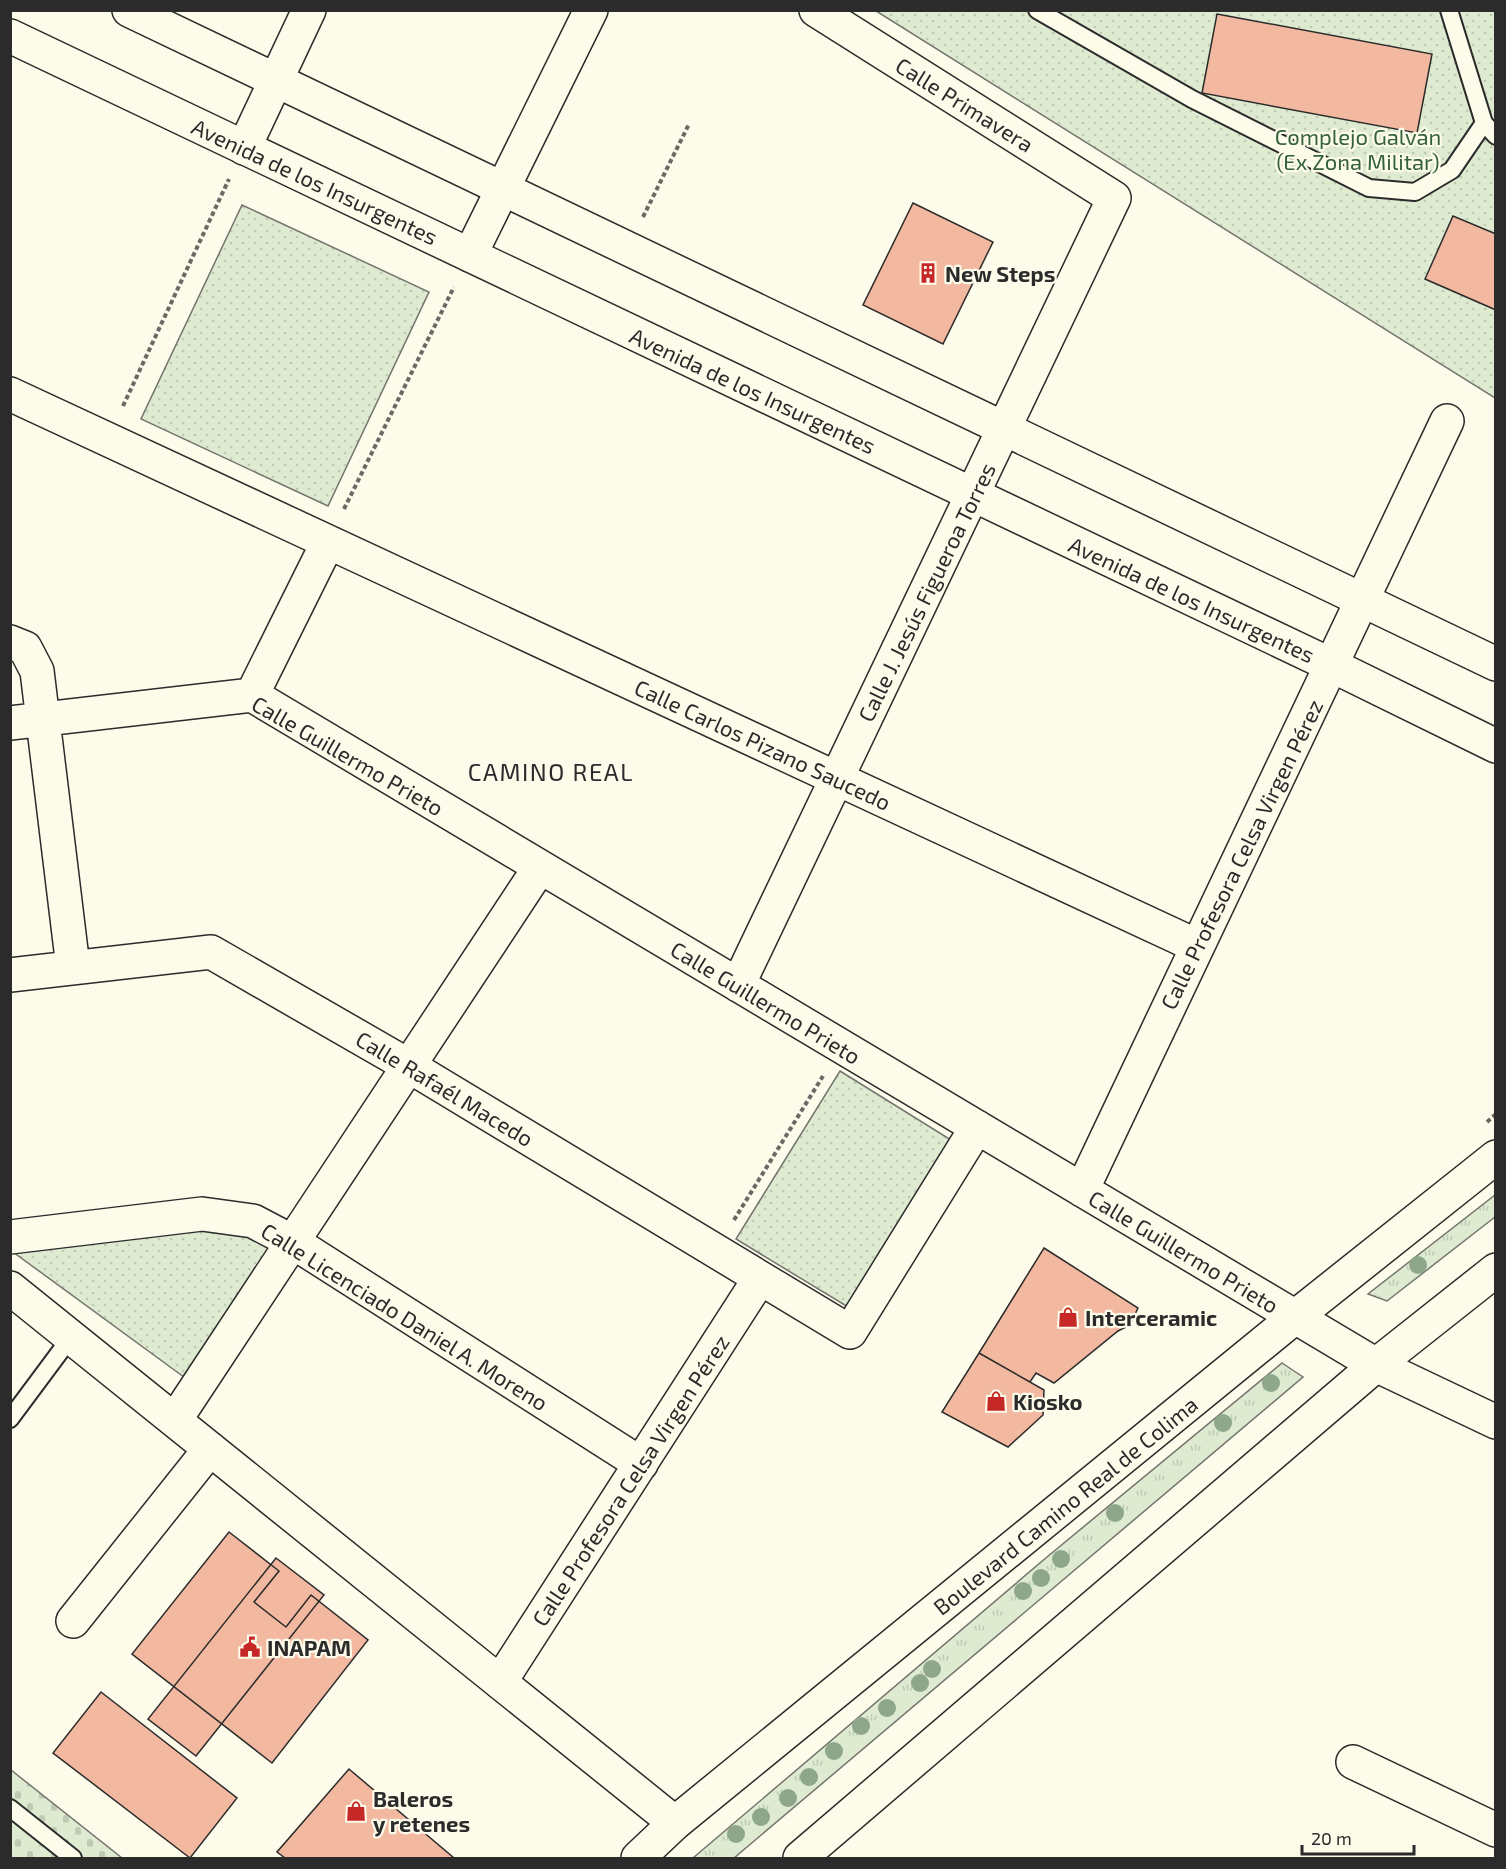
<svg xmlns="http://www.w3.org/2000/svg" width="1506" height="1869" viewBox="0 0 1506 1869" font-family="'Exo 2',sans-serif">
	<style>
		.grass { fill: url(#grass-tufts); stroke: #74746e; stroke-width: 1.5 }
		.cemetery { fill: url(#cemetery-stones); stroke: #74746e; stroke-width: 1.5 }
		.park { fill: url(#park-dots); stroke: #74746e; stroke-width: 1.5 }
		.building { fill: #f2b8a0; stroke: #2b2b2b; stroke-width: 1.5 }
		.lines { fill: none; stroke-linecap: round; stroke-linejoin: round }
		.lane-casing { stroke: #2b2b2b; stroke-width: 20 }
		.street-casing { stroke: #2b2b2b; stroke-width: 36 }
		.secondary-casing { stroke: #2b2b2b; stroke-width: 36 }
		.primary-casing { stroke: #2b2b2b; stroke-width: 36 }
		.path { stroke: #6a6964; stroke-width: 4; stroke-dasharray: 4.5 3; stroke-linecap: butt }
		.lane { stroke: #fdfbea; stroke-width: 16 }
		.street { stroke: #fdfbea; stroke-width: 33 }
		.secondary { stroke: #fdfbea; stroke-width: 33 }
		.primary { stroke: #fdfbea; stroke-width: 33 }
		.tree { fill: #8ea78a }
		.labels { text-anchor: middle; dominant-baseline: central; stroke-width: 4.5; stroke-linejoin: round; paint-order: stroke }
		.street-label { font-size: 22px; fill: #2b2b2b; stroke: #fdfbea }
		.park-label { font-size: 22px; fill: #34623c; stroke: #fdfbea }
		.poi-label { font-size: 22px; font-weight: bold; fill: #2b2b2b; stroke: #fdfbea; text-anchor: start }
		.neighbourhood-label { font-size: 24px; letter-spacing: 1.5px; fill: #2b2b2b; stroke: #fdfbea }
	</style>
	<defs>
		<pattern id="grass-tufts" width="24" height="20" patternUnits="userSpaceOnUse" patternTransform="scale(1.5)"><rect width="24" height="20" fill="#deebd1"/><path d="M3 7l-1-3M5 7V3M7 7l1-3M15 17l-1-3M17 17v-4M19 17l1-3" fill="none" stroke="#bfcab4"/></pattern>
		<pattern id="cemetery-stones" width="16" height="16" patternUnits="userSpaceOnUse" patternTransform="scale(1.5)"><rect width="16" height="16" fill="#deebd1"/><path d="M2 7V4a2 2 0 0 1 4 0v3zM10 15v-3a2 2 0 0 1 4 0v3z" fill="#bfcab4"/></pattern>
		<pattern id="park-dots" width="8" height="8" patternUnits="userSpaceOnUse" patternTransform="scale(1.5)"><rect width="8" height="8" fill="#deebd1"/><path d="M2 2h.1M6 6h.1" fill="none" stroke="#bfcab4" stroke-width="1.8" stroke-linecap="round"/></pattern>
	</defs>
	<rect width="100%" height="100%" fill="#fdfbea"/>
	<path class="grass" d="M1495,1195V1217L1387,1301L1368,1294Z
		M1282,1363L1303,1377L734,1858H693L1047,1557Z"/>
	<path class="cemetery" d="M11,1770L122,1858H11Z"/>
	<path class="park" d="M876,11H1495V398Z
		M242,205L429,292L328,506L141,419Z
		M840,1071L951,1140L848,1307L736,1239Z
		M205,1227L246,1232L274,1252L188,1380L13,1252Z"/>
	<path class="building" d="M1217,14L1432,54L1417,133L1202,93Z
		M913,203L993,242L943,344L863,305Z
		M1453,216L1496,234V310L1425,279Z
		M1044,1248L1138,1308L1130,1325L1118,1331L1054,1383L1036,1373L1030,1382L979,1353Z
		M979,1353L1044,1390L1043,1415L1008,1447L942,1412Z
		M229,1532L279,1571L254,1602L286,1627L311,1595L368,1640L272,1763L132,1654Z
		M276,1558L324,1595L196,1756L148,1719Z
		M101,1692L237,1798L190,1858L53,1753Z
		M349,1769L454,1858H285L277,1852Z"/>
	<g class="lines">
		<g class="lane-casing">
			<path id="lane" d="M1037,10L1192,99L1369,188L1415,192L1452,170L1484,123
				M1449,10L1484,123L1496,136
				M10,1419L71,1337
				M10,1808L73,1858"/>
		</g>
		<g class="street-casing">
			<path id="street" d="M244,148L309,10
				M470,255L591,10
				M10,394L1197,946
				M10,642L25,648L37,671L73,967
				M252,695L328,542
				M10,723L252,695L1376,1365L1496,1422
				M10,975L211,952L409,1066L850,1332L977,1127
				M738,985L1114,198L816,10
				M1082,1190L1447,421
				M10,1237L202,1214L253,1221L293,1242L641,1464
				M175,1420L540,867
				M73,1621L210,1449
				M500,1682L760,1278
				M1353,1762L1496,1830"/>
		</g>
		<g class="secondary-casing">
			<path id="secondary" d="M129,10L1496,664
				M10,36L1331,665L1496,746
				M10,1288L675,1823"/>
		</g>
		<g class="primary-casing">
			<path id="primary" d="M638,1858L675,1823L1295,1317L1496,1157
				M800,1858L1376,1365L1496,1270"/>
		</g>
		<path class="path" d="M643,217L689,124
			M123,406L229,179
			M344,509L454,287
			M1487,1122L1496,1114
			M734,1220L823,1076"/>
		<use href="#lane" class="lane"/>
		<use href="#street" class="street"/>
		<use href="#secondary" class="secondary"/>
		<use href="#primary" class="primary"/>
	</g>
	<g class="tree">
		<circle cx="1418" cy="1265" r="9"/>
		<circle cx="1271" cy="1383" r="9"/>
		<circle cx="1223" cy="1423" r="9"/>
		<circle cx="1115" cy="1513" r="9"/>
		<circle cx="1061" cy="1559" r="9"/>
		<circle cx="1041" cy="1578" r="9"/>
		<circle cx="1023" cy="1591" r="9"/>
		<circle cx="932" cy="1669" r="9"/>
		<circle cx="920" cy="1683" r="9"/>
		<circle cx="887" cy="1708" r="9"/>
		<circle cx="861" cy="1726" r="9"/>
		<circle cx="834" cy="1751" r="9"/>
		<circle cx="809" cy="1777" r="9"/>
		<circle cx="788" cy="1798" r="9"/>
		<circle cx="761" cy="1817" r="9"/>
		<circle cx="736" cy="1834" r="9"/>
	</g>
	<defs>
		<g id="building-bare" transform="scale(1.62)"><path d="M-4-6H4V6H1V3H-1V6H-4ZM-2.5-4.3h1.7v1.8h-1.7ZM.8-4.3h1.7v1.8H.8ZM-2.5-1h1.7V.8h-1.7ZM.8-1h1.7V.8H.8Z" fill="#c62828" stroke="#fdfbea" stroke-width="2.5" paint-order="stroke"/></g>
		<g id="shop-bare" transform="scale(1.62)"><path d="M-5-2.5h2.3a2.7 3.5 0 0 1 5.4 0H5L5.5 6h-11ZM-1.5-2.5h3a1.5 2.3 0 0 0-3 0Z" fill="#c62828" stroke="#fdfbea" stroke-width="2.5" paint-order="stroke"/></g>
		<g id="civic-bare" transform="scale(1.62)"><path d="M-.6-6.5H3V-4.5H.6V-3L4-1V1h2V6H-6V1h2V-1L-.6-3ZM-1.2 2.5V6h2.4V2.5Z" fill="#c62828" stroke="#fdfbea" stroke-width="2.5" paint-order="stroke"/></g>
	</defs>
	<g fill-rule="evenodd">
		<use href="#building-bare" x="928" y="273"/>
		<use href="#shop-bare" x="1068" y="1317"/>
		<use href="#shop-bare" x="996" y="1401"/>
		<use href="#civic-bare" x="250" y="1647"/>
		<use href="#shop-bare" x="356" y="1811"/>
	</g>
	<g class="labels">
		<g class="street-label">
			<text transform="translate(965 104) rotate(32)">Calle Primavera</text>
			<text transform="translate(315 181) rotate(25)">Avenida de los Insurgentes</text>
			<text transform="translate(753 390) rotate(25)">Avenida de los Insurgentes</text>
			<text transform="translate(926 592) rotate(-64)">Calle J. Jesús Figueroa Torres</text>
			<text transform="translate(1192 599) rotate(25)">Avenida de los Insurgentes</text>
			<text transform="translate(763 744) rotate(25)">Calle Carlos Pizano Saucedo</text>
			<text transform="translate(348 755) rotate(30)">Calle Guillermo Prieto</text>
			<text transform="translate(1241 854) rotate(-64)">Calle Profesora Celsa Virgen Pérez</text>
			<text transform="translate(766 1002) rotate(31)">Calle Guillermo Prieto</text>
			<text transform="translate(445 1088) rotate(31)">Calle Rafaél Macedo</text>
			<text transform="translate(1184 1251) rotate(31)">Calle Guillermo Prieto</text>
			<text transform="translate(405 1316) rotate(32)">Calle Licenciado Daniel A. Moreno</text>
			<text transform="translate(630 1480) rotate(-57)">Calle Profesora Celsa Virgen Pérez</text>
			<text transform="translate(1065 1505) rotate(-39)">Boulevard Camino Real de Colima</text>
		</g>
		<g class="park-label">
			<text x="1358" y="136">Complejo Galván<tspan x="1358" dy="25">(Ex Zona Militar)</tspan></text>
		</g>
		<g class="poi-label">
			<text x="945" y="273">New Steps</text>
			<text x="1085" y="1317">Interceramic</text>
			<text x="1013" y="1401">Kiosko</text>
			<text x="267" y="1647">INAPAM</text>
			<text x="373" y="1798">Baleros<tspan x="373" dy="25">y retenes</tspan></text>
		</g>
		<g class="neighbourhood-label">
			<text x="551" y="771">CAMINO REAL</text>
		</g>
	</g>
	<rect width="1506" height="1869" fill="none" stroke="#2b2b2b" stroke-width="24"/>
	<path d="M1302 1845v9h112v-9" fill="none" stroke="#2b2b2b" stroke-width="3"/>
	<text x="1311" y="1845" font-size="18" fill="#2b2b2b" stroke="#fdfbea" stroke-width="4.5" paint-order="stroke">20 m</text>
</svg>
